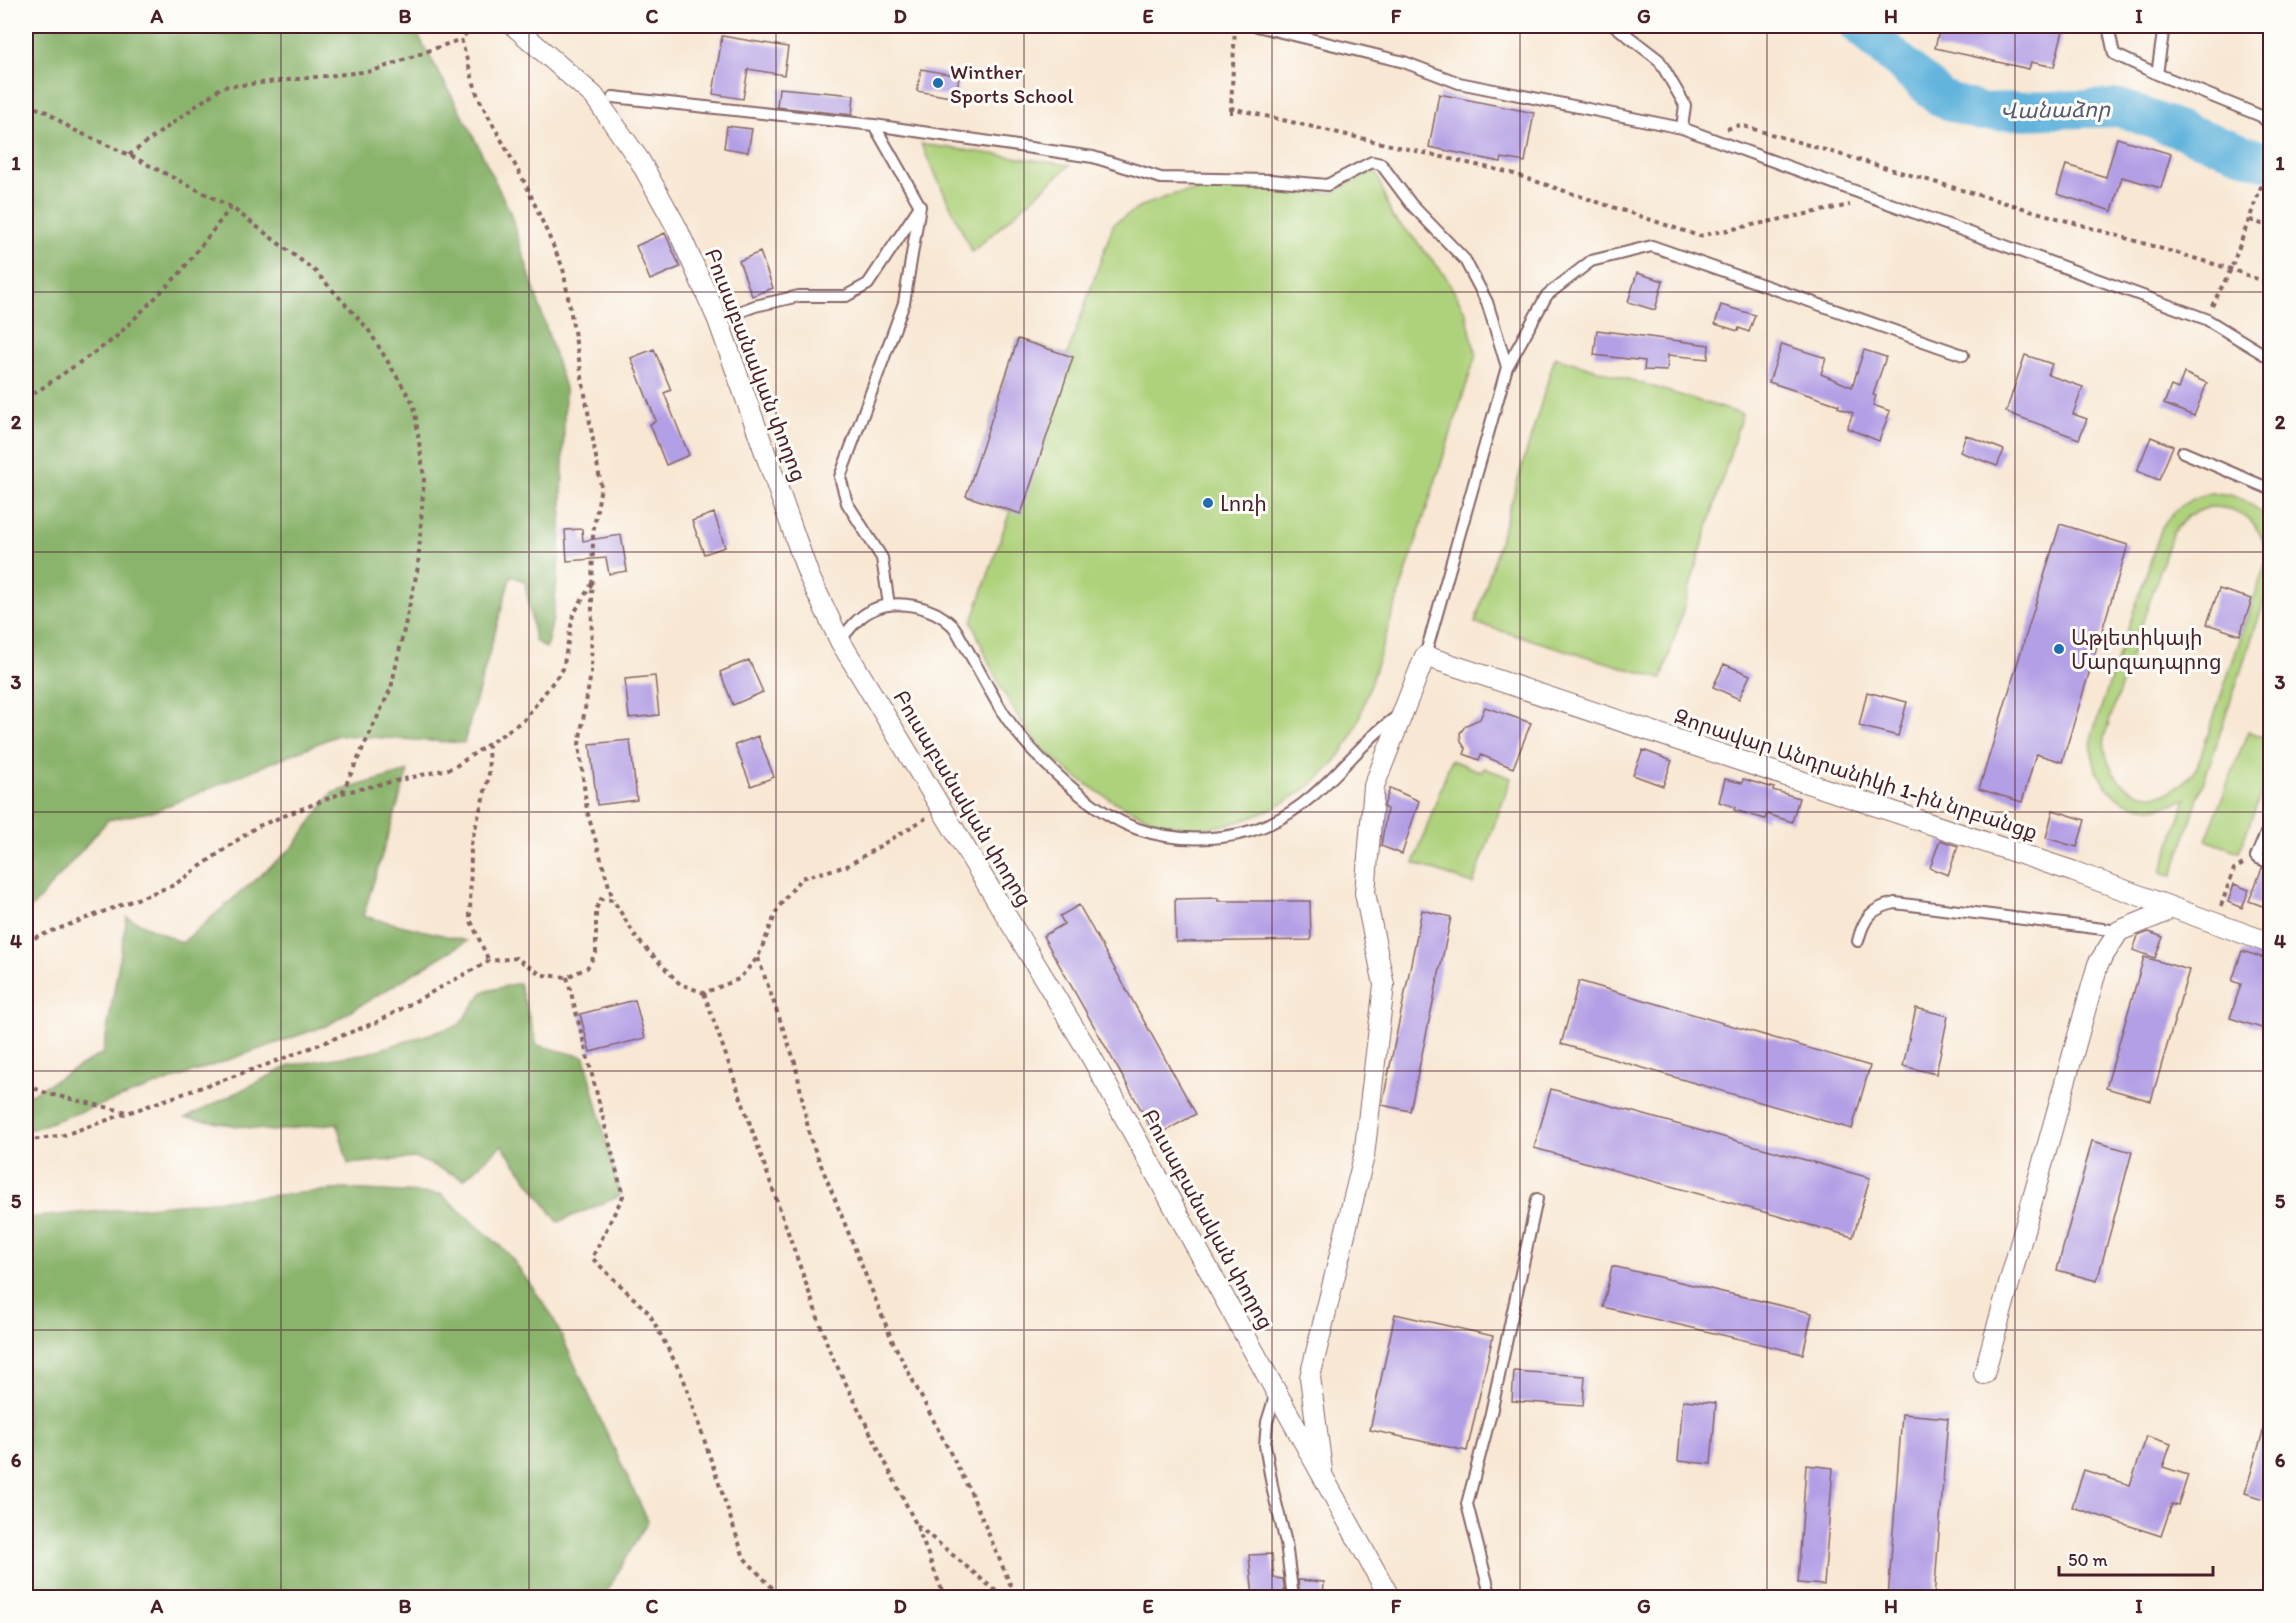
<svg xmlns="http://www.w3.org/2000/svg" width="2296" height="1623" viewBox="0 0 2296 1623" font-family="Itim,'Noto Sans Armenian',sans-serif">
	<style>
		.green { fill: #aed27c; stroke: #7c7854; stroke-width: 1.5; fill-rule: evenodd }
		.forest { fill: #8ab46c; stroke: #6a6a4c; stroke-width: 1.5 }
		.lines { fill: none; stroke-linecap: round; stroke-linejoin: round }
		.river { stroke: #62b4dd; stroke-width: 38 }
		.building { fill: #b39fe5 }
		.service-casing { stroke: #876566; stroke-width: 14 }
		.minor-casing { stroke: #876566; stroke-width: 22 }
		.path { stroke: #876566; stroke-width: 4; stroke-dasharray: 4.5 4.5; stroke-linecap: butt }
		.service { stroke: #fff; stroke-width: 10 }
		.minor { stroke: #fff; stroke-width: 20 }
		.grid { fill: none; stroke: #4a1f2b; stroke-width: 1.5; stroke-opacity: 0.55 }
		.poi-dot { fill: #1f6fb2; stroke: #fdfcf7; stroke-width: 2 }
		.labels { text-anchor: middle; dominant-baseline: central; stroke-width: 6; stroke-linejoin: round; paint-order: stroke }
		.poi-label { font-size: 21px; fill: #4a1f2b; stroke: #fdfcf7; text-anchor: start }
		.street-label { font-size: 21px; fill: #4a1f2b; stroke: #fdfcf7 }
		.water-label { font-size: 22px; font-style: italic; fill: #545b72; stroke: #fdfcf7 }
		.neatline { fill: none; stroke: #4a1f2b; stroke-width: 2 }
		.grid-label { font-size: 20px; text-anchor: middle; font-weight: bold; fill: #4a1f2b }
	</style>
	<rect width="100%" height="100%" fill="#fdfcf7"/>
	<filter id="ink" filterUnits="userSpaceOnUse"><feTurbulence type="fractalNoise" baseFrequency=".0167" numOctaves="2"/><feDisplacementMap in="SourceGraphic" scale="12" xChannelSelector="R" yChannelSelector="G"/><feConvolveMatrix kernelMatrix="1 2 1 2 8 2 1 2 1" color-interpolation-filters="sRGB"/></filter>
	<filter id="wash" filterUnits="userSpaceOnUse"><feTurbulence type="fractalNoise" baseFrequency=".008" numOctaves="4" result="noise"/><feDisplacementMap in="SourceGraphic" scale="24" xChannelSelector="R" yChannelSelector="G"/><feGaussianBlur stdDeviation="1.35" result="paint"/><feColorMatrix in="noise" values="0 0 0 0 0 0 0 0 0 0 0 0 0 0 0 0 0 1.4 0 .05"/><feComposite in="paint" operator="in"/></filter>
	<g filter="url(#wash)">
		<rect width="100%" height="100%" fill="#f8e7d3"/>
		<path class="green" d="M921,144L1070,165L972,252Z
			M1375,169L1392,217L1412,236L1444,274L1466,313L1476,355L1358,722C1354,730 1351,739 1346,746C1317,795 1237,835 1181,827C1135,820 1068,777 1037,742C1007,707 989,665 972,622L1010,511L966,496L1018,339L1067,355L1114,223L1142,206L1175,194L1217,188L1268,187L1331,193Z
			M1555,357L1742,414L1662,679L1475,623Z
			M2211,493C2237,493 2257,503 2270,526V584L2172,876L2161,872L2186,799C2177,802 2169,806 2160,807C2117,813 2087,775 2092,735L2162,527C2174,508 2189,498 2211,493ZM2209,507C2244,506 2266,528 2266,562L2197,767C2164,818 2104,795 2104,737L2173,532L2189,515Z
			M2248,731L2270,740V769L2239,852L2206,840Z
			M1451,760L1482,772L1484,768L1511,778L1473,884L1414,863Z"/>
		<path class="forest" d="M26,26H413L470,129L510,212L565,388L561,539L553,619L546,648L535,641L525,582L511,575L464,743L338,735L155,811L108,820L28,912H26Z
			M408,771L363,916L467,941L328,1025L32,1129L26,1128V1093L31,1094L103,1053L127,917L182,943L293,847L332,793Z
			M519,983L537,1045L585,1057L620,1196L558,1222L502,1145L464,1179L416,1158L348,1164L337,1123L272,1131L186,1118L291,1065L368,1053L459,1025L483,992Z
			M344,1189L441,1194L508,1253L551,1314L648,1521L603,1597H26V1218Z"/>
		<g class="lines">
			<path class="river" d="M1859,26L1942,99L1981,112L2120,108L2270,163"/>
		</g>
		<g id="blocks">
			<path class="building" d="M1940,26H2064L2054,67L2031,62L2029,69L1935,48Z
				M722,36L788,47L784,75L748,69L743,99L713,94Z
				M921,69L959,76L956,98L917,91Z
				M779,88L854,95L852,115L777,107Z
				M1439,94L1534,113L1525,162L1502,158L1501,162L1429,147Z
				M727,126L752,129L748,152L724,148Z
				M2117,138L2171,154L2161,188L2122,177L2112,211L2057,194L2066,165L2106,177Z
				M665,233L680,267L650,280L636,246Z
				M760,252L773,288L752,296L739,261Z
				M1637,273L1663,281L1655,310L1628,302Z
				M1721,305L1755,315L1749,332L1739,328L1738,331L1715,324Z
				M1597,330L1709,345L1708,359L1668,355L1667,371L1644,370L1645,361L1594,355Z
				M1018,339L1073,357L1021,514L966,496Z
				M1782,344L1826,358L1821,374L1852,387L1864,350L1886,357L1873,395L1876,396L1873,405L1890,411L1879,441L1847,428L1853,413L1838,407L1839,405L1769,382Z
				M654,349L671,390L664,393L689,455L666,465L650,424L656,421L631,358Z
				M2025,355L2052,364L2048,375L2083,387L2073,414L2087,419L2079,439L2006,412Z
				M2184,373L2207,383L2194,416L2164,404L2171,386L2178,389Z
				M1966,435L2004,450L1997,466L1960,452Z
				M2151,437L2173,446L2159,480L2137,471Z
				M714,513L725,547L704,554L692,521Z
				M2060,524L2128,545L2062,762L2036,754L2022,802L1979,789Z
				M582,529L583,541L621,535L627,571L609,574L606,558L567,561L565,530Z
				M2219,589L2252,599L2240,635L2207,624Z
				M749,660L763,692L733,705L720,672Z
				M1724,664L1750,675L1739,699L1713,687Z
				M655,676L659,715L629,718L625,679Z
				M1867,692L1907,702L1898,736L1859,726Z
				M1485,707L1531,723L1513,768L1481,755L1479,760L1464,754L1466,749L1461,742L1460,733L1466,725L1480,719Z
				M758,736L774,777L751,786L735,745Z
				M630,740L637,800L597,805L590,744Z
				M1643,750L1672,761L1663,786L1633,775Z
				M1725,779L1742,783L1743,779L1774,788L1773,790L1799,798L1792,822L1767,814L1765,819L1734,810L1735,807L1719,802Z
				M1390,788L1419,801L1402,854L1381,846L1387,809L1384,808V806Z
				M2053,810L2085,820L2077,847L2046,838Z
				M1940,840L1958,846L1948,875L1930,868Z
				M2262,868L2271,870V904L2266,902L2265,907L2249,901Z
				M2234,884L2249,890L2242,908L2228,902Z
				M1218,898V901H1310L1311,940L1176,942L1175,899Z
				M1079,905L1196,1114L1156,1136L1043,936L1064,924L1060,916Z
				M1422,910L1451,917L1410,1111L1382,1105Z
				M2149,932L2163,937L2155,958L2133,950L2138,936Z
				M2242,951L2271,960V1031L2230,1018L2241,984L2232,981Z
				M2144,957L2189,970L2151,1101L2106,1088Z
				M1579,981L1870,1066L1852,1129L1561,1044Z
				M635,1000L645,1038L590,1052L580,1014Z
				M1916,1008L1948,1016L1936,1074L1903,1066Z
				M1551,1089L1870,1178L1853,1237L1534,1148Z
				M2092,1141L2132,1152L2097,1281L2057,1270Z
				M1612,1266L1812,1313L1803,1354L1603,1307Z
				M1395,1314L1493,1336L1467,1451L1370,1430Z
				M1514,1371L1585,1376L1583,1406L1512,1401Z
				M1683,1400L1716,1403L1711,1464L1678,1461Z
				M1902,1414L1948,1418L1934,1598H1888Z
				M2266,1421L2271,1422V1501L2245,1493Z
				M2147,1436L2171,1444L2163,1467L2188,1475L2178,1506L2172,1504L2161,1536L2072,1507L2084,1470L2130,1485Z
				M1806,1465L1833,1468L1824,1585L1798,1583Z
				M1272,1554L1274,1578L1283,1579L1285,1598H1253L1249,1555Z
				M1298,1580L1324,1582L1323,1598H1300Z"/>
		</g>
	</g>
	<g filter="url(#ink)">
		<use href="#blocks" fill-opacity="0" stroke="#876566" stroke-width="1.5"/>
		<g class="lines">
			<g class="service-casing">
				<path id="service" d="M1257,26L1404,62L1459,83L1682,128L2206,319L2270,358
					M1615,26L1659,60L1685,105L1682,128
					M2108,26L2114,54L2157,74L2164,26
					M2157,74L2261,116L2270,125
					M613,97L874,125L920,206L904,303L840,477L847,503L882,558L889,605
					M874,125L1093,157L1161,178L1270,180L1327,185L1372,162L1381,164L1411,204L1465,260L1487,302L1507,367L1425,656
					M718,320L755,306L799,296H846L868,284L918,209
					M1507,367L1547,295L1591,261L1652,246L1963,355
					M2183,452L2270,489
					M840,641C849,629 858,617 872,610C897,598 933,606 952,625C957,630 960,638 964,644C977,666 989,690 1002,711C1029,753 1091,813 1138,829C1179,843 1231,842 1271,823C1311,805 1337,771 1368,741C1377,731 1388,723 1399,715
					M2270,824L2256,857L2270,863
					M1858,941C1864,917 1872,908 1895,903L2119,931
					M1276,1393L1267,1422L1265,1445L1273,1491L1286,1543L1293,1598
					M1491,1598L1467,1504L1491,1413L1537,1199"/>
			</g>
			<g class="minor-casing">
				<path id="minor" d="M514,26L594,96L640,161L677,228L718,320L809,576L840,641L1088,1051L1390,1598
					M1984,1374L2098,964L2119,931L2163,913L2168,907
					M1322,1470L1310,1377L1364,1156L1384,985L1365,893L1374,786L1425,656L2072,871L2270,943"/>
			</g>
			<path class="path" d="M473,26L461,39L478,97L527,187L563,268L601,486L593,534L591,673L579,744L587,811L613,900
				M988,26L992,28L999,26
				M1235,26L1231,108L1511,173L1699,236L1850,205
				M26,107L42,109L72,129L129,155L231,207L315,271L368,329L414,405L424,478L418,567L391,688L342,793
				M1231,114V108
				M1727,129L1740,125L2231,269L2270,284
				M129,155L222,87L373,71L461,39
				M2250,220L2270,227
				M2263,280L2270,275
				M2212,306L2231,269L2270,162
				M26,399L114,339L180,273L231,207
				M488,744L489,776L471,844L470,919L489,961
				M2221,906L2234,869L2245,863
				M26,941L174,885L256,827L342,793L453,768L524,720L563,669L573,615L592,583
				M758,958L795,1062L810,1138L892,1340L972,1495L1016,1598
				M567,977L623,1196L592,1258L649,1313L683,1377L744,1558L782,1598
				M704,993L830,1352L916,1524L945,1598
				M26,1085L49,1094L127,1112
				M26,1141L64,1135L266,1065L377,1022L489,961L516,958L542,975L567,977L587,968L596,953V909L601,899L613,900L638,940L680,984L704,993L739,979L758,957L778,908L801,878L847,866L926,818
				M917,1525L1004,1598"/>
			<use href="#service" class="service"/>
			<use href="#minor" class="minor"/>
		</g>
	</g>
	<path class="grid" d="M281,26V1598M529,26V1598M776,26V1598M1024,26V1598M1272,26V1598M1520,26V1598M1767,26V1598M2015,26V1598M26,292H2270M26,552H2270M26,812H2270M26,1071H2270M26,1330H2270"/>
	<g class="poi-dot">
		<circle cx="938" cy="83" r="6"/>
		<circle cx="1208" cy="503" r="6"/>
		<circle cx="2059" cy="649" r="6"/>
	</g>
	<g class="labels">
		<g class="poi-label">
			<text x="950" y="71">Winther<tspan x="950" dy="24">Sports School</tspan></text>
			<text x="1220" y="503">Լոռի</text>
			<text x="2071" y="637">Աթլետիկայի<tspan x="2071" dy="24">Մարզադպրոց</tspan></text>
		</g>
		<g class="street-label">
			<text transform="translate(756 365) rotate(69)">Բուսաբանական փողոց</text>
			<text transform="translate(1856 774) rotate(18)">Զորավար Անդրանիկի 1-ին նրբանցք</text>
			<text transform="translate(963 798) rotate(59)">Բուսաբանական փողոց</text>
			<text transform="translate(1208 1219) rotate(61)">Բուսաբանական փողոց</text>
		</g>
		<g class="water-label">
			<text transform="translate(2055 110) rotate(-1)">Վանաձոր</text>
		</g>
	</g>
	<rect width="2296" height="1623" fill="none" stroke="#fdfcf7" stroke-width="66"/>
	<path d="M2059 1566v9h154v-9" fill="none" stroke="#4a1f2b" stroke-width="3"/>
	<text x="2068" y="1566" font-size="18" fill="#4a1f2b" stroke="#fdfcf7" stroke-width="4.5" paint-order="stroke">50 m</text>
	<rect x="33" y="33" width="2230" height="1557" class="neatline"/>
	<g class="grid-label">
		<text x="157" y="23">A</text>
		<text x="405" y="23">B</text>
		<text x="652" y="23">C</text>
		<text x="900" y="23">D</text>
		<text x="1148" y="23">E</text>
		<text x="1396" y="23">F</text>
		<text x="1644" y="23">G</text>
		<text x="1891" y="23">H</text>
		<text x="2139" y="23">I</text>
		<text x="16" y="170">1</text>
		<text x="2280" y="170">1</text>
		<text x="16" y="429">2</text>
		<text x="2280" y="429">2</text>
		<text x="16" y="689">3</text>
		<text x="2280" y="689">3</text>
		<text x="16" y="948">4</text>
		<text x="2280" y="948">4</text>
		<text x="16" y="1208">5</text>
		<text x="2280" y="1208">5</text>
		<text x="16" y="1467">6</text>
		<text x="2280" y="1467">6</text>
		<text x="157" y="1613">A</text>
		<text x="405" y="1613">B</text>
		<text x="652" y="1613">C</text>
		<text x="900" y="1613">D</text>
		<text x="1148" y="1613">E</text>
		<text x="1396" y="1613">F</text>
		<text x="1644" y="1613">G</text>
		<text x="1891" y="1613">H</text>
		<text x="2139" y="1613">I</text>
	</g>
</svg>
